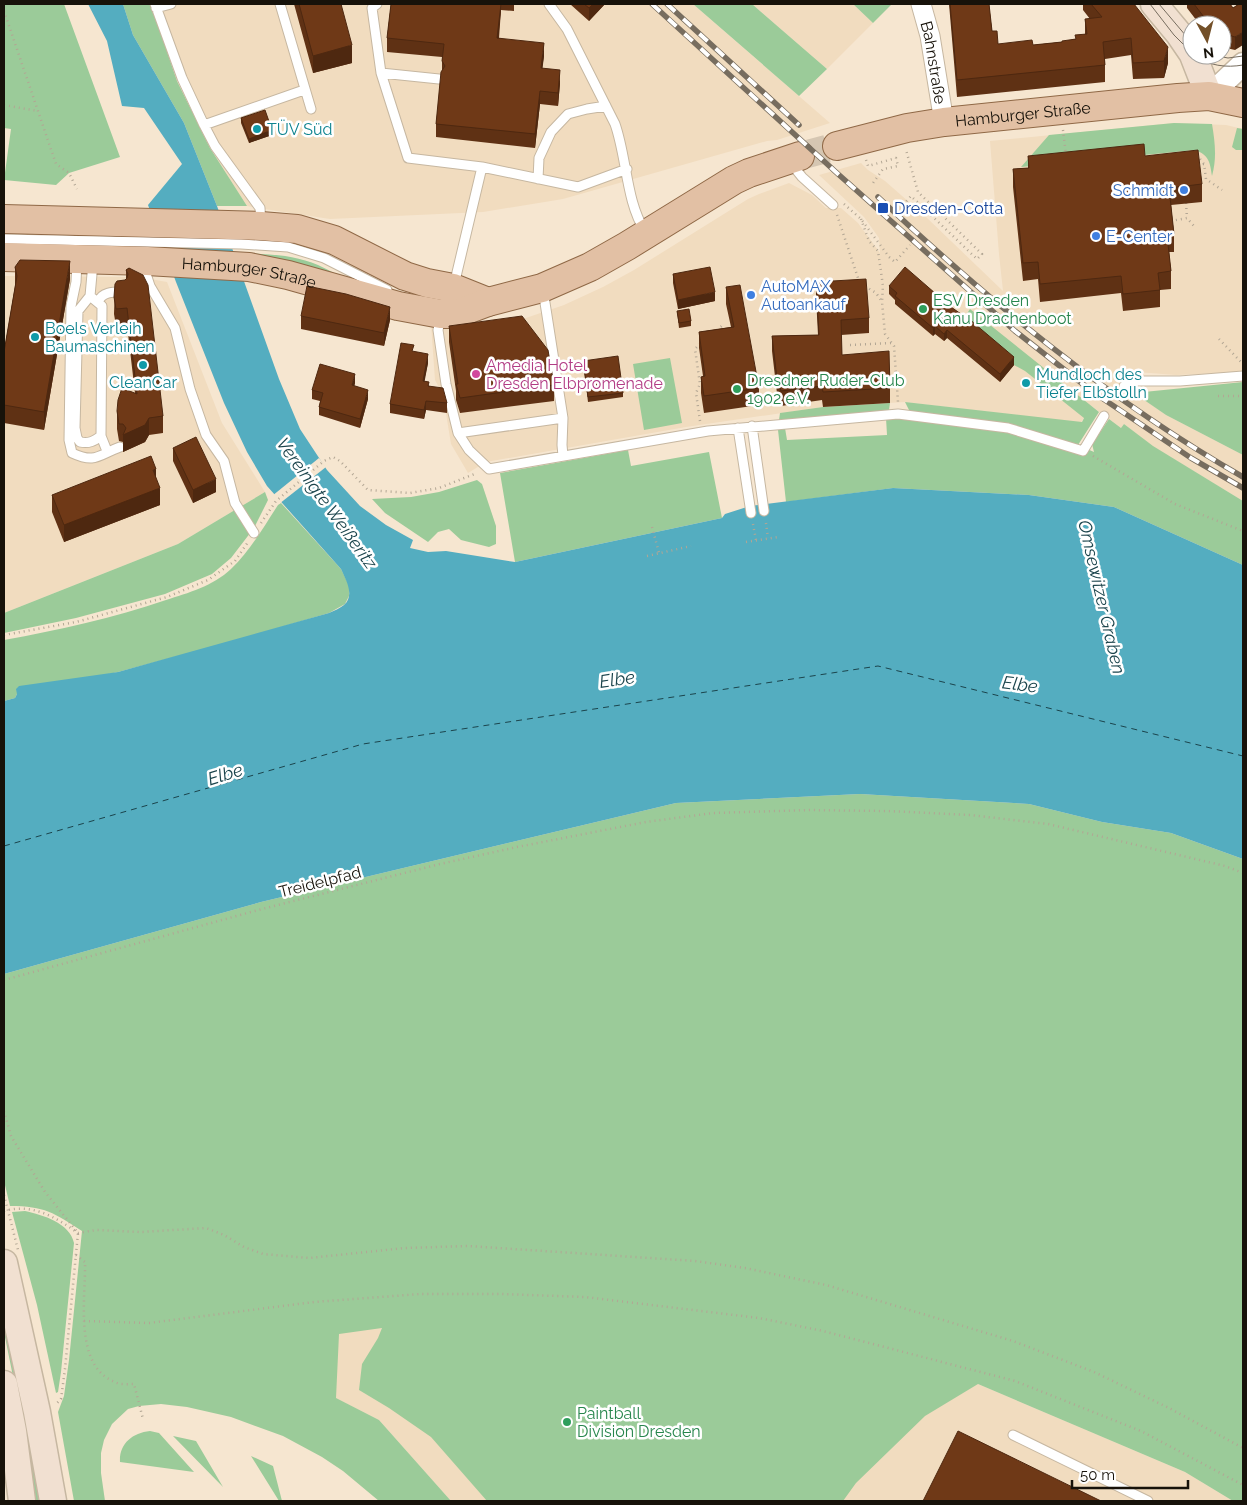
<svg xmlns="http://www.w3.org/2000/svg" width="1247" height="1505" viewBox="0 0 1247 1505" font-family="Raleway,sans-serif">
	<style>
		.built { fill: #f1dcbf }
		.green { fill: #9bcb99 }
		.water { fill: #54adc0 }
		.pier { fill: #f6e6d0 }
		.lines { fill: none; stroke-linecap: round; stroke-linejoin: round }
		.ferry { stroke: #1b444c; stroke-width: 1; stroke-dasharray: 6 5; stroke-linecap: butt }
		.primary-tunnel { stroke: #d5c6b2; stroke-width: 28; stroke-dasharray: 28 14; stroke-linecap: butt }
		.service-casing { stroke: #c6b7a1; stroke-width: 11 }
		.minor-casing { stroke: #c6b7a1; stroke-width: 21 }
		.tertiary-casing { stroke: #c6b7a1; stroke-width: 25 }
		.secondary-casing { stroke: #c6b7a1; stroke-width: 29 }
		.primary-casing { stroke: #8f6846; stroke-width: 30 }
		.path { stroke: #b2a694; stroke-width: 2.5; stroke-dasharray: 1 4; stroke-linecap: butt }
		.service { stroke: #fff; stroke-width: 9 }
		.minor { stroke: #fff; stroke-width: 19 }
		.tertiary { stroke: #fff; stroke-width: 22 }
		.secondary { stroke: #f1e0d1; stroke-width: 26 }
		.primary { stroke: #e2c0a4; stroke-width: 28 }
		.tram { stroke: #776d5f; stroke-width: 1 }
		.rail-casing { stroke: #776d5f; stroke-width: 5.5 }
		.rail { stroke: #fff; stroke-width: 4; stroke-dasharray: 11; stroke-linecap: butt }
		.path-bridge { stroke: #b2a694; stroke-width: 2.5; stroke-dasharray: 1 4; stroke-linecap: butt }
		.wall { fill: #5f3114 }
		.shaded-wall { fill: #4e2810 }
		.building { fill: #6f3917; stroke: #4e2810 }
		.culture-dot { fill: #0f9aa8; stroke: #fff; stroke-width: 2 }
		.shop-dot { fill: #3f7fe0; stroke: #fff; stroke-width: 2 }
		.transit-dot { fill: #1a4fb4; stroke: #fff; stroke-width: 2 }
		.leisure-dot { fill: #2e9e5b; stroke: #fff; stroke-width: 2 }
		.hotel-dot { fill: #d1479c; stroke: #fff; stroke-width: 2 }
		.labels { text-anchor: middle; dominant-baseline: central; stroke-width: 5; stroke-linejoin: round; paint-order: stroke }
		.street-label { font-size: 16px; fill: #17120a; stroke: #fff }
		.culture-label { font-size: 16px; fill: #0d838f; stroke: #fff; text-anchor: start }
		.shop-label { font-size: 16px; fill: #366cbe; stroke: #fff; text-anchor: start }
		.transit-label { font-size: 16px; fill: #164399; stroke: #fff; text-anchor: start }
		.leisure-label { font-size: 16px; fill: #27864d; stroke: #fff; text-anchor: start }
		.hotel-label { font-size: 16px; fill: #b23c85; stroke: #fff; text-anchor: start }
		.water-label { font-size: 18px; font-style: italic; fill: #1b444c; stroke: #fff }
	</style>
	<rect width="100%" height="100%" fill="#f6e6d0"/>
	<path class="built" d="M151,4H693L830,123L777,140L767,141L563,199L483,212L330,219L277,211L247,206L210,148L177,81Z
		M752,4H853L873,23L827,69Z
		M1174,123L1226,125L1243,129V372L1176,375L1137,372L1119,382L1166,415L1243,455V501L1152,446L1124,424L1121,428L1090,405L1081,423L905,402L823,407L686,427L486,462L468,473L451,444L443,395L435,380L431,324L450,328L520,320L564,305L603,287L634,270L748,199L759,194L789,183L812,195L826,208H841L858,223L880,253L879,238L864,217L819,175L861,163L868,170L885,181L926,217L1003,291L999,254L990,141Z
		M4,276L139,277L167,282L222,423L265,492L178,544L4,613Z
		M428,1299L978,1384L1185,1472L1233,1501H451L379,1420L259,1360Z"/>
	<path class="green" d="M4,4H64L120,157L69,173L56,185L4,180L11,129L4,128Z
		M123,4H151L177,81L210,148L247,206H217L184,123L133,35Z
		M693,4H752L827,69L799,96Z
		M853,4H892L873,23Z
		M1174,123L1212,124C1215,142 1217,158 1212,176C1210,162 1209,155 1195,150L1021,167L1049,135Z
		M1237,128L1243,129V150H1236L1232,147Z
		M244,253C269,254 295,255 318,265C331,271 344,279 357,285L302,264L245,256Z
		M970,309L1099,412L1078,445L1094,452L1092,444L1109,419L1121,428L1124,424L1153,446L1243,501V565L1114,507L1029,495L893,488L786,502L778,430L785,428L787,440L887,435L886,418L902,416L909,410L905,402L1082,422L1084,418L1025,371L1014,365L962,321Z
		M670,358L682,423L644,430L633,364Z
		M1243,382V455L1166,415L1134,393Z
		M890,403L889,410L779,420L780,413L823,407Z
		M628,450L631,466L709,452L722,518L515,562L500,473Z
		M477,480L482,484L496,526V544L489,547L461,540L449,529L438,532L428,542L385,513L372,499L411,497L439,492Z
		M265,492L268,500L254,528L231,558L212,574L165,594L76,618L4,633V613L178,544Z
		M281,503L341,569L349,585V596L345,604L329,613L227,643L118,672L17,694L15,698L4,701V640C59,630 113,618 166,600C188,593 213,586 231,569C250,551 263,528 278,505Z
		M860,794L1029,804L1102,822L1171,833L1243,859V1501H1233L1185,1472L978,1384L925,1416L856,1483L843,1501H487L431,1437L389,1408L359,1390L362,1364L378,1338L382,1328L339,1334L336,1398L379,1420L451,1501H379L343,1471L322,1457L283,1436L231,1417L187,1407L161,1404L139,1406L128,1409L112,1424L104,1440L101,1453V1473L105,1501H74L58,1412L64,1396L69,1360L82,1231C54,1213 45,1206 10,1206L4,1181V974L261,902L676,803Z
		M25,1211C43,1215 70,1223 74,1243L61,1372L58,1392L56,1393L37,1305L12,1212Z
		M4,1306L46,1501H32L22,1421L4,1332Z
		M150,1431L159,1433L194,1472L120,1462C119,1444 132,1433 150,1431Z
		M173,1436L196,1441L223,1487Z
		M251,1456L273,1466L282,1501H279Z"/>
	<path class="water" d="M88,4H123L133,35L184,123L217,206L279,379L300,429L327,470L360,506L386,525L413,540L410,548L428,552L446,551L515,562L722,518L725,514L750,506L893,488L1029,495L1114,507L1243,565V859L1171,833L1102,822L1029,804L860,794L676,803L261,902L4,974V701L15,698L17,694L16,689L19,686L118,672L329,613C334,611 340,608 344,605C355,595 346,580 341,569L267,486L247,452L224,403L176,282L148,205L182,164L144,108L122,106L107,41Z"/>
	<path class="pier" d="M319,458L326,467L279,504L272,496Z"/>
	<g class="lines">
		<path class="ferry" d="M4,846L363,744L878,666L1243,756"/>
		<path class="primary-tunnel" d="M800,156L837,146"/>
		<g class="service-casing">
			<path id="service" d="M155,4L182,78L204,125L215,146L260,208L261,223
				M280,4L311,109
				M377,4L372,8L381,73L439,79
				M549,4L567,29L615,124C627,158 626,202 645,231
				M156,8L171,4
				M381,73L408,158L482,167
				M204,125L304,90
				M790,162L802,177L833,205
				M538,179L539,158L551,132L568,114L587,109L606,106
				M4,239L241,244L288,247L324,258L387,290
				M77,261L76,282L71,306L69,440L72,453C96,464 98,455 120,447
				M93,263L90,296L78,311L75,428L77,438L80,442C89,444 94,441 101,436
				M147,264L146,274L150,286L175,328L190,389L206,435L224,461L235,503L254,533
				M454,285L482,167L578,187L627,169
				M90,296L102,306L101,436L107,451
				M98,302C102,292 112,292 122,292
				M441,316L438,330L446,384L458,433L469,450L489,469L708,431L898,414L1008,428L1083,451L1104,416
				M1124,386L1133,381H1180L1243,376
				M563,418L562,445L563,456
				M752,426L764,511
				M738,428L751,513
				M458,433L563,418L543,290
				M1013,1435L1148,1501"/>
		</g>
		<g class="minor-casing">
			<g id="minor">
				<path id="s1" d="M921,4L930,36L944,122"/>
			</g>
		</g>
		<g class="tertiary-casing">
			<path id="tertiary" d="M1209,96L1243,64"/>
		</g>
		<g class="secondary-casing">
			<path id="secondary" d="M1154,4L1179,34L1192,53
				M1193,55L1209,96
				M4,1263L37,1412L53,1501
				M4,1384L13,1431L22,1501"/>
		</g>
		<g class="primary-casing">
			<g id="primary">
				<path id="s2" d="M837,146L907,128L944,122L1178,98L1209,96L1243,103"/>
				<path d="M4,219L261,226L297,229L334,240L405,276L427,283L453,288L488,302"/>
				<path id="s3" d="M4,257L147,261L249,267L288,275L398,306L441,314H456L488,302L542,288L590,267L627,246L734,180L749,173L800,156"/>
			</g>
		</g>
		<path class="path" d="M4,11L56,164L69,173L77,189
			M4,105L38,111
			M1063,130L1066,155
			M1197,155L1204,164
			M866,160L868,166L896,158L898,166L883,169L871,186
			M1198,164H1204L1206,179L1222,190
			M1186,203L1187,218
			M844,204L861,219L889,257L895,262L910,245
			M903,205L911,196L977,259L982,254L918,192L906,150
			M837,215L859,281
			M861,219L869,241L878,251L883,286L882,302L885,334L894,346L898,402
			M1171,221L1187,218L1194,226
			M865,286L876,293L881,300
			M717,330L724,324
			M1219,339L1242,363
			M850,345L892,343
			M1218,396H1243
			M700,421L696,393L700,384L695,349L701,343
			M1093,456L1175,504L1243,531
			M261,523L276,501L324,461L333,457L340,461L368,490L410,493L439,488L477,473
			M766,523L768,538
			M753,524L756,540
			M652,527L659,553
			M746,542L779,537
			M647,556L691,546
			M4,635L76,622L167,597L208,580L235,561L248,542
			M4,980L262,909L440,864L517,847L646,822L713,813L809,810L887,811L970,815L1048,824L1225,866L1243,873
			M4,1111L11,1136L45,1192L78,1233L65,1369L61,1399L56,1404
			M4,1211C33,1203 55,1217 78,1233L96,1230L141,1232L206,1228L224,1235L244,1247L263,1254L309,1258L405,1248L468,1246L695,1261L745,1268L826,1285L1013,1341L1094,1372L1169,1408L1243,1448
			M76,1255L85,1262C86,1297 73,1366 115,1382C120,1385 128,1384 134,1384L143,1419
			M84,1321L149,1323L314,1302L420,1294H502L585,1297L759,1318L823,1331L1015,1381L1141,1431L1243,1485"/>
		<use href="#service" class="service"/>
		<use href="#minor" class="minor"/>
		<use href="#tertiary" class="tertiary"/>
		<use href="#secondary" class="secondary"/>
		<use href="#primary" class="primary"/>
		<path class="tram" d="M1150,4L1174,35L1192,53
			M1159,4L1192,43
			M1194,55C1209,66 1226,68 1243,65
			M1212,55L1228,58L1243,56"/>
		<g class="rail-casing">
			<path id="rail" d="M652,4L838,174L1015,331L1093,392L1191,458L1243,488
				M667,4L799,125
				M878,197C991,303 1109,400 1243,477"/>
		</g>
		<use href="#rail" class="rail"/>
		<path class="path-bridge" d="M4,1195L18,1250"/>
	</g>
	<path class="wall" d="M294,4H341L352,63L313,73Z
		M391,4H514V11L501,10L499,38L544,56L542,68L560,83L558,106L540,104L535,148L436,137V124L442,70V57L387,52V38Z
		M570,4H605L589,21Z
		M949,4H989L992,31L998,44L1033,45L1062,42L1075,39L1085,34V19H1090L1083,10V4H1134L1168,63L1164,78L1133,79L1131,55L1105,59V82L957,97Z
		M1187,4H1230L1233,8L1239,4L1235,50L1222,47V25H1200L1187,8Z
		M241,118L272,135L249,143L241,123Z
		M1028,156H1145L1202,184V202L1171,205L1174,234V252H1169L1171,271V289L1160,290V307L1123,311L1121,293L1040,302L1038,279L1023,281L1013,187V169L1028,168Z
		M15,267L70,279L44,430L4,423V352L15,286Z
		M129,268L163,416V433L149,435L145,442L123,452V442L119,441L117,429V411L135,393L127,325L116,326L114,314L115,284L126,280V270Z
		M673,274L715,301L678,309L673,283Z
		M816,282L869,318V333L841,335L842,355L890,388V403L823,407L822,400L781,406L780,402H778L772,351V336L818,335L816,297Z
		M889,286L1014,365L1000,382L947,338L944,341L935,334L933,336L895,304V300L889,294Z
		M726,287L759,388V405L704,413L701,393V377L703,376L699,348V332L731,327L726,304Z
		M677,311L691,321V326L679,328Z
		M301,316L390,320L384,346L301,329Z
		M449,326L554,385V401L460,413L456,400V391L449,342Z
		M414,352L428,363L424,381L447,403V413L426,410L424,419L390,413V404Z
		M583,361L623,393V397L588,402Z
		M355,383L354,386L368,399L360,428L319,415V407L320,401L312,399V390Z
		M173,448L216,492L193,503L173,461Z
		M156,478L160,505L64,542L52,512V495Z"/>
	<path class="shaded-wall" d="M501,4V10L497,51V38Z
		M593,4H605L589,21V8Z
		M1243,32V45L1235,50V37Z
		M544,43V56L541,81V68Z
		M352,45V63L313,73V56Z
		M1168,47V63L1164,78V61Z
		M560,70V83L558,106V93Z
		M540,91V104L535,148V134Z
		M272,130V135L249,143V139Z
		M70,261V279L44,430V412Z
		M715,292V301L678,309V300Z
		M390,307V320L384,346V333Z
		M935,326V334L933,336V328Z
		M947,330V338L944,341V334Z
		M428,354V363L423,390V381Z
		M1014,357V365L1000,382V374Z
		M355,374V383L352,394V385Z
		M368,390V399L360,428V419Z
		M426,401V410L424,419V410Z
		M149,418V435L145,442L123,452V435Z
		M156,469V486L153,470Z
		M216,479V492L193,503V490Z
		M160,488V505L64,542V525Z"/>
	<path class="building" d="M299,4H341L352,45L313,56Z
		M391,4H501L497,38L544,43L541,68L560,70L558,93L540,91L535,134L436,124L441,72L445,66L442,61L444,44L387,38Z
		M584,4H593L589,8Z
		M950,4H989L992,31H997L998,44L1032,40L1033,45L1062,42V41L1076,39L1075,35L1087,34L1085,19L1102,17L1091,4H1134L1168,47L1164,61L1133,63L1131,38L1103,42L1105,65L957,80Z
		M1194,4H1230L1233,8L1239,4H1243V32L1235,37L1222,33V25H1210Z
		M265,110L272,130L249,139L241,118Z
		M1144,144L1145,156L1198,150L1202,184L1169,188L1174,234L1167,235L1171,271L1158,273L1160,290L1123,294L1121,276L1040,284L1038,262L1023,263L1013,169L1029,168L1028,156Z
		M20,260L70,261L44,412L4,405V352L17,276L15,267Z
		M710,267L715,292L678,300L673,274Z
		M905,267L951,307L961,314L962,313L1014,357L1000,374L947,330L944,334L935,326L933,328L895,296L897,293L889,286Z
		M129,268L143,275L148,285L163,416L149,418L145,425L123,435L126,428L123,424H119L117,411L118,400L122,388L137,394L127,308L116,309L114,297L115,284L117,281L125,280L127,278L128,274L126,270Z
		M866,279L869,318L841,320L842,355L889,351L890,388L823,392L822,386L781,391L780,387H778L772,336L819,335L816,282Z
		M740,285L759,388L704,396L701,377L705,376L699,332L734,327L726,287Z
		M307,286L346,294L390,307L384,333L301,316Z
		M689,309L691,321L679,323L677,311Z
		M522,316L548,350L554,385L460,398L456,384H458L449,326Z
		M401,343L414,345L412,351L428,354L423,381L429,382L428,386L443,388L447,403L426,401L424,410L390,404Z
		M618,356L623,393L588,397L583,361Z
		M320,364L355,374L352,385L368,390L360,419L319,407L323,393L312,390Z
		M196,437L216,479L193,490L173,448Z
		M151,456L156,469L153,470L160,488L64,525L52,495Z
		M958,1431L1101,1501H923Z"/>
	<g class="culture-dot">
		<circle cx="257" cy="129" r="5"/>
		<circle cx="35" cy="337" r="5"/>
		<circle cx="143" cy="365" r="5"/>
		<circle cx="1026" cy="383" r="5"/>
	</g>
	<g class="shop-dot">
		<circle cx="1184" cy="190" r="5"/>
		<circle cx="1096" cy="236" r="5"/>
		<circle cx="751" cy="295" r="5"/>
	</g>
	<rect class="transit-dot" x="877" y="202" width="12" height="12" rx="2.5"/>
	<g class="leisure-dot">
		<circle cx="923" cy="309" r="5"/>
		<circle cx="737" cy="389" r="5"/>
		<circle cx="567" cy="1422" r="5"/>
	</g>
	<circle class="hotel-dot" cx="476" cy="374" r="5"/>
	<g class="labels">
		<g class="street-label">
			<text stroke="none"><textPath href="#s1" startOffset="60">Bahnstraße</textPath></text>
			<text stroke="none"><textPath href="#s2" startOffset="189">Hamburger Straße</textPath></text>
			<text stroke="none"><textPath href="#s3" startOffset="246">Hamburger Straße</textPath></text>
			<text transform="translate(320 882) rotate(-14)">Treidelpfad</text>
		</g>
		<g class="culture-label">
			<text x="267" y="129">TÜV Süd</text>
			<text x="45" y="328">Boels Verleih<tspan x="45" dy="18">Baumaschinen</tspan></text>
			<text x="1036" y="374">Mundloch des<tspan x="1036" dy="18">Tiefer Elbstolln</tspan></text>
			<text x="143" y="382" text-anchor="middle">CleanCar</text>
		</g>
		<g class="shop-label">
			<text x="1174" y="190" text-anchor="end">Schmidt</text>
			<text x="1106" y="236">E-Center</text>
			<text x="761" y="286">AutoMAX<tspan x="761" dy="18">Autoankauf</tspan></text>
		</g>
		<g class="transit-label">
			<text x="894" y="208">Dresden-Cotta</text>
		</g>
		<g class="leisure-label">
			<text x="933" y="300">ESV Dresden<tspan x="933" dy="18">Kanu Drachenboot</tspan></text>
			<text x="747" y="380">Dresdner Ruder-Club<tspan x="747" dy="18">1902 e.V.</tspan></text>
			<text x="577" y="1413">Paintball<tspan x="577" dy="18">Division Dresden</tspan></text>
		</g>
		<g class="hotel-label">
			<text x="486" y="365">Amedia Hotel<tspan x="486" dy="18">Dresden Elbpromenade</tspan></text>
		</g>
		<g class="water-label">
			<text transform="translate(327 503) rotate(54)">Vereinigte Weißeritz</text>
			<text transform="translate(1102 597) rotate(77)">Omsewitzer Graben</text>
			<text transform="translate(617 679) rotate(-8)">Elbe</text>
			<text transform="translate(1020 684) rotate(7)">Elbe</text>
			<text transform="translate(225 774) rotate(-17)">Elbe</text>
		</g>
	</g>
	<rect width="1247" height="1505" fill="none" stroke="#17120a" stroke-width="10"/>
	<g transform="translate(1207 40) rotate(173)"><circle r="24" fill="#ffffff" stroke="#a2a09d"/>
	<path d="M0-4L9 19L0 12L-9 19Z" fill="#735029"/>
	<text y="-8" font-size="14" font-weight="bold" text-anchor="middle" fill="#17120a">N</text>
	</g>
	<path d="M1072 1480v8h116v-8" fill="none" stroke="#17120a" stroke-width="2.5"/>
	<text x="1080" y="1480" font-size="15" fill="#17120a" stroke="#ffffff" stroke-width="4" paint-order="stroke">50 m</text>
</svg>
